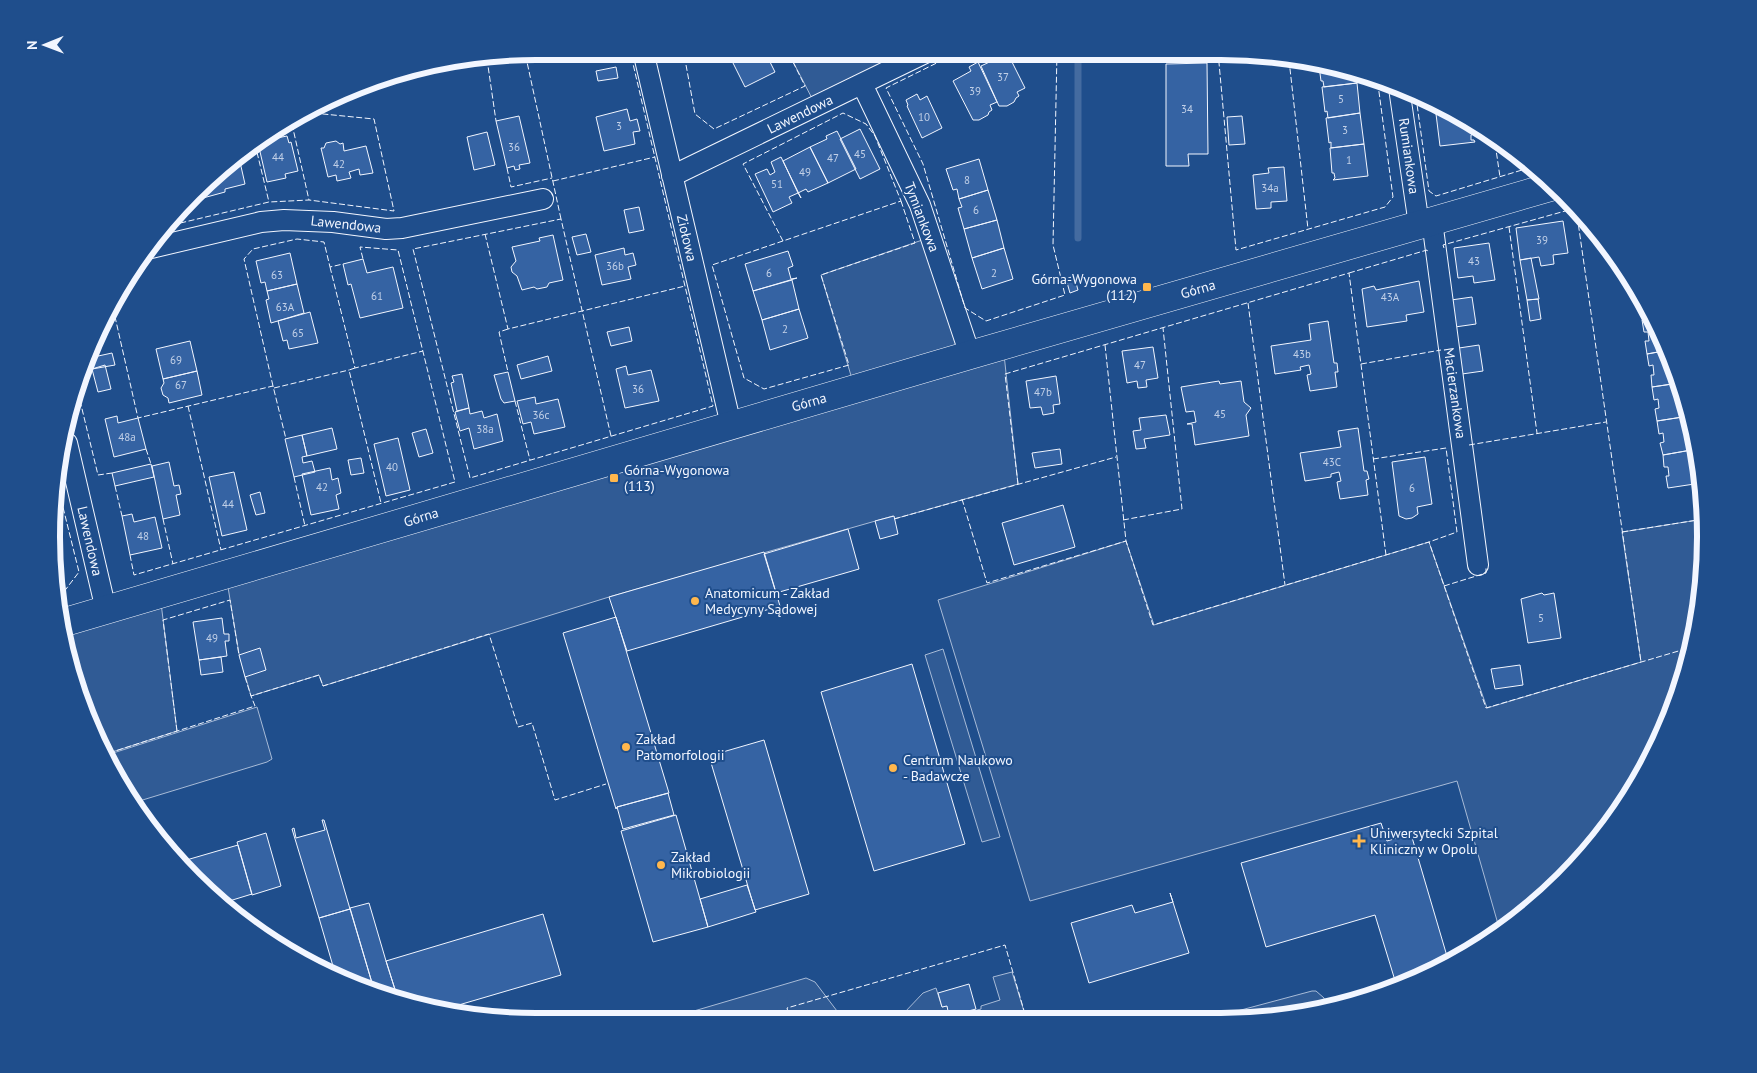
<svg xmlns="http://www.w3.org/2000/svg" width="1757" height="1073" viewBox="0 0 1757 1073" font-family="'PT Sans',sans-serif">
	<style>
		.built { fill: #305b95; stroke: #a8bbd7 }
		.lines { fill: none; stroke-linecap: round; stroke-linejoin: round }
		.stream { stroke: #446ba0; stroke-width: 7 }
		.building { fill: #3563a3; stroke: #f2f6ff }
		.street-casing { stroke: #f2f6ff; stroke-width: 22 }
		.secondary-casing { stroke: #f2f6ff; stroke-width: 29 }
		.street { stroke: #1f4e8c; stroke-width: 20 }
		.secondary { stroke: #1f4e8c; stroke-width: 28 }
		.fence { stroke: #f2f6ff; stroke-width: 1; stroke-dasharray: 6 2.5; stroke-linecap: butt }
		.poi-dot { fill: #ffb74d; stroke: #1f4e8c; stroke-width: 2 }
		.labels { text-anchor: middle; dominant-baseline: central; stroke-width: 4; stroke-linejoin: round; paint-order: stroke }
		.number-label { font-size: 11px; fill: #c3d1e8 }
		.street-label { font-size: 14px; fill: #f2f6ff; stroke: #1f4e8c }
		.poi-label { font-size: 14px; fill: #f2f6ff; stroke: #1f4e8c; text-anchor: start }
		.rim { fill: none; stroke: #f2f6ff; stroke-width: 6 }
	</style>
	<rect width="100%" height="100%" fill="#1f4e8c"/>
	<path class="built" d="M537,51H571L527,62L525,53Z
		M788,52H923L816,106Z
		M931,237L970,354L1003,345L1018,484L894,519L893,516L609,597L323,686L319,675L251,696L239,654L226,575L855,389L821,275Z
		M1704,519L1706,537L1696,631L1669,722L1624,806L1541,901L1500,931L1457,781L1030,901L938,600L1126,541L1154,625L1429,542L1487,708L1641,662L1622,532Z
		M160,595L177,731L109,753L77,693L65,622Z
		M943,649L1000,837L982,842L925,655Z
		M257,707L272,759L267,762L136,802L110,754Z
		M1012,972L1027,1021H892L904,1013L923,993L936,988L942,1007L947,1006L950,1017L981,1009V1006L1000,1000L993,977Z
		M806,978L815,982L837,1011L851,1021H660Z
		M1312,991H1316L1324,998L1326,1006L1253,1021H1200Z"/>
	<g class="lines">
		<path class="stream" d="M1078,238V52"/>
	</g>
	<path class="building" d="M736,52H765L775,72L745,87L729,55Z
		M998,52H1007L1025,88L1017,92L1019,96L1016,98L1014,102L1007,106H999L981,66L998,58L995,53Z
		M978,62L997,102L990,105L992,110L989,112L988,115L979,120H973L953,81L971,71L969,67Z
		M1207,63L1208,154H1188L1189,166H1166V64Z
		M1319,66L1355,73L1357,83L1324,87L1323,81H1321Z
		M616,67L618,78L598,81L596,71Z
		M1357,83L1360,113L1328,118L1327,111L1325,112L1322,87Z
		M917,94L920,100L927,96L942,128L922,138L907,106L908,105L906,100Z
		M1435,106L1448,112L1436,114Z
		M627,109L630,121L637,119L640,131L633,132L635,144L604,151L596,117Z
		M1448,112L1472,124L1474,134L1471,135V140H1474L1475,142L1440,146L1436,114Z
		M1360,113L1364,144L1331,148V142L1329,143L1326,118Z
		M519,116L530,163L519,165L520,169L515,170L514,166L507,168L496,121Z
		M1242,116L1245,144L1229,145L1227,117Z
		M860,129L880,169L860,179L840,139Z
		M837,131L856,169L828,183L810,147L827,139L826,136Z
		M487,132L495,165L474,170L467,137Z
		M276,133L277,138L287,136L289,143L291,142L298,171L285,174L286,178L267,182L258,143Z
		M336,141L340,144L343,143L344,151L366,146L373,173L360,175L359,169L349,172L351,178L337,181L336,175L328,177L321,148H324L326,143Z
		M1364,144L1368,176L1333,180L1335,178L1334,173H1332L1330,148Z
		M810,147L828,183L808,192L806,189L798,193L783,161Z
		M781,157L801,198L798,193L789,197L792,203L773,212L755,174L767,169L770,175L775,172L771,162Z
		M979,159L988,190L959,199L957,189L953,190L946,169Z
		M240,162L245,184L225,189V192L203,198L202,193L229,165Z
		M1284,167L1287,201L1271,202V208L1256,209L1253,175L1269,173L1268,168Z
		M988,190L997,220L964,229L958,208L962,207L959,199Z
		M639,207L644,230L629,233L624,210Z
		M997,220L1004,248L972,258L964,229Z
		M1563,221L1568,253L1553,255L1554,264L1541,266L1539,257L1520,260L1516,228Z
		M586,234L591,252L577,255L572,237Z
		M553,235L563,280L549,283L547,287L537,289L534,287L522,290L517,276L512,272L511,267L516,261L512,247L540,241L539,238Z
		M1489,243L1495,280L1474,283L1473,276L1458,278L1454,248Z
		M624,248L625,255L633,253L636,265L628,267L631,279L602,285L595,255Z
		M1004,248L1013,279L982,289L972,258Z
		M788,251L793,266L788,268L791,279L797,278L753,291L745,264Z
		M290,253L297,284L267,291L265,282L261,283L256,261Z
		M1531,258L1539,299L1527,300L1520,260Z
		M363,259L367,273L393,267L403,308L360,318L351,284L348,285L343,264Z
		M1074,276L1078,290L1070,293L1066,279Z
		M792,280L799,309L762,320L753,291Z
		M1419,281L1424,312L1406,315L1407,321L1367,327L1362,289L1374,286L1376,290Z
		M297,284L304,313L271,323L266,300L269,299L267,291Z
		M1638,294L1651,317L1642,318Z
		M1472,297L1476,324L1455,327L1451,300Z
		M1538,299L1541,319L1530,321L1527,300Z
		M799,309L808,338L770,350L762,320Z
		M310,312L318,343L289,349L287,340L283,341L278,321Z
		M1651,318L1669,350L1647,354L1645,341H1649L1648,332H1644L1642,320Z
		M1328,321L1334,363H1337L1338,372H1335L1337,387L1310,391L1307,375L1311,374L1309,365L1300,367L1301,370L1275,374L1271,346L1311,340L1309,324Z
		M629,327L632,341L611,346L607,332Z
		M190,341L197,371L163,379L156,349Z
		M1479,345L1483,371L1462,374L1459,348Z
		M1153,347L1158,378L1146,380L1147,387L1138,388L1137,381L1127,383L1122,351Z
		M1669,350L1679,383L1652,387L1651,375H1654L1653,365L1649,366L1647,354Z
		M112,353L115,365L92,369L89,358Z
		M548,356L552,371L521,379L517,365Z
		M105,365L111,389L98,392L92,369Z
		M626,366L628,375L651,370L659,401L625,408L616,369Z
		M197,371L202,395L169,403L168,398L163,395L161,388L164,383L163,379Z
		M508,372L515,401L504,403L501,399L494,375Z
		M462,374L469,408L457,411L451,383L454,382L452,376Z
		M1056,376L1060,404L1053,405L1054,413L1043,415L1041,407L1030,408L1026,381Z
		M1219,381L1220,384L1241,381L1244,402L1251,408L1246,415L1249,436L1195,445L1192,424H1187L1196,422L1194,411L1186,412L1181,387Z
		M1679,383L1689,416L1657,421L1655,409L1659,408L1658,399L1654,400L1652,387Z
		M535,397L536,404L558,399L565,427L534,434L531,422L523,424L517,401Z
		M469,408L470,414L482,411L484,418L497,414L503,441L474,449L469,428L460,431L455,412Z
		M1166,415L1170,435L1144,439L1146,448L1136,449L1133,431L1141,430L1139,418Z
		M117,416L118,423L138,418L146,449L114,457L105,419Z
		M1689,416L1697,449L1663,455L1660,443L1664,442L1663,433L1659,434L1657,421Z
		M332,428L337,449L307,456L302,435Z
		M1358,428L1364,471H1367L1369,479L1366,480L1368,495L1340,499L1337,482L1341,481L1339,472L1331,474V477L1305,481L1300,453L1341,447L1338,431Z
		M426,429L433,453L419,457L412,433Z
		M302,435L307,456L302,457L303,463L312,461L315,472L294,477L285,439Z
		M398,438L410,490L386,496L374,444Z
		M1060,449L1062,464L1035,468L1032,453Z
		M1697,449L1701,483L1668,488L1666,476H1669L1668,467H1664L1663,455Z
		M1425,457L1432,504L1417,507L1418,514L1412,518L1406,519L1399,516L1392,462Z
		M361,458L364,473L351,475L348,460Z
		M169,462L174,486L179,485L181,494L176,495L180,515L163,519L152,466Z
		M151,464L154,477L115,486L112,473Z
		M330,468L332,480L338,478L341,493L336,495L339,509L311,515L302,474Z
		M234,472L247,530L222,536L209,477Z
		M260,492L265,513L256,515L250,495Z
		M1063,505L1075,547L1014,565L1002,523Z
		M132,514L134,522L155,517L162,548L130,555L122,516Z
		M894,516L898,534L880,539L875,521Z
		M848,529L859,569L776,593L764,554Z
		M764,552L780,606L627,651L609,597Z
		M1542,593L1544,595L1554,593L1561,638L1528,643L1521,599Z
		M616,617L669,793L617,807L616,809L563,633Z
		M222,618L224,634H229V641H225L227,656L199,660L193,622Z
		M260,648L266,670L245,677L239,655Z
		M221,657L223,672L201,675L199,660Z
		M912,664L965,844L874,871L821,692Z
		M1520,665L1523,685L1495,689L1491,669Z
		M764,740L809,894L755,910L709,756Z
		M668,793L674,815L623,829L617,807Z
		M676,815L708,927L653,942L621,831Z
		M322,820H324L350,909L319,918L292,829L294,828L296,838L325,830Z
		M1381,823L1387,841L1411,834L1449,963L1397,987L1375,915L1266,947L1241,863Z
		M266,833L281,886L252,895L237,842Z
		M238,845L252,894L226,902L183,861Z
		M747,885L756,912L708,927L700,899Z
		M1170,893L1189,953L1089,983L1071,923L1132,905L1135,913L1173,902Z
		M369,903L386,961L398,999L375,993L350,908Z
		M350,909L375,993L335,973L319,918Z
		M543,914L561,975L445,1009L398,999L386,961Z
		M969,984L976,1009L949,1016L947,1006L942,1007L938,993Z"/>
	<g class="lines">
		<g class="street-casing">
			<path id="street" d="M643,51L731,425
				M862,84L920,205L970,355
				M1399,88L1419,225
				M672,176L927,52
				M1432,221L1478,565
				M151,248L261,222L284,220L333,222L386,229L402,228L543,199
				M67,443L106,610"/>
		</g>
		<g class="secondary-casing">
			<path id="secondary" d="M65,622L970,355L1554,186"/>
		</g>
		<use href="#street" class="street"/>
		<use href="#secondary" class="secondary"/>
		<path class="fence" d="M689,51L684,54L695,114L714,129L805,86L788,52
			M959,52L886,88L923,164L965,308L986,321L1065,295L1053,245L1057,52
			M1218,52L1236,250L1385,207L1393,197L1377,77
			M525,53L527,62
			M487,59L496,121
			M1289,60L1308,229
			M1416,97L1429,191L1436,196L1532,167
			M292,124L309,200
			M1494,136L1500,177
			M255,144L269,202
			M507,168L511,187L552,178
			M553,181L655,157
			M901,201L915,243L821,275L849,365L764,389L744,378L712,265Z
			M1576,208L1641,662
			M561,219L527,62L571,51
			M172,225L269,202L309,200L394,211L374,119L313,113
			M1509,227L1537,433
			M485,234L508,329L685,286
			M783,241L743,164L843,113L866,124L875,136L901,201
			M1444,248L1443,245L1576,208
			M330,267L355,368L423,351
			M1349,273L1427,250L1428,253
			M1248,303L1285,585
			M113,308L138,418L273,386L286,439
			M508,329L499,332L508,372
			M1105,345L1126,541L1153,625L1429,542L1486,708L1692,647
			M1361,364L1441,350
			M355,368L349,370L381,503
			M76,384L98,475L112,473
			M273,386L244,259L253,249L297,239L324,242L330,267L343,264
			M274,388L349,370
			M515,401L530,460
			M188,406L221,550
			M611,436L561,219L413,249L470,478L713,406L630,51
			M1469,445L1606,422
			M146,449L151,464
			M1373,459L1446,448L1457,532L1429,542
			M294,477L305,526
			M1018,484L1005,374L1349,273L1386,555
			M115,486L122,516
			M59,491L79,572L63,593L61,594
			M962,499L987,583L1126,541
			M163,519L173,564
			M894,519L1116,457
			M1123,520L1182,509L1163,328
			M1622,532L1704,519
			M130,555L134,575L455,482L398,250L360,247L363,259
			M1444,586L1486,573V568
			M245,677L251,696L319,675L323,686L489,634L518,727L532,723L555,800L606,784
			M177,731L163,620L230,600L239,655
			M109,753L255,706L251,696
			M790,1021L787,1008L1005,945L1027,1021"/>
	</g>
	<g class="poi-dot">
		<rect x="1142" y="282" width="10" height="10" rx="2.5"/>
		<rect x="609" y="473" width="10" height="10" rx="2.5"/>
		<circle cx="695" cy="601" r="5"/>
		<circle cx="626" cy="747" r="5"/>
		<circle cx="893" cy="768" r="5"/>
		<path d="M1356.5 833.5h5v5h5v5h-5v5h-5v-5h-5v-5h5z"/>
		<circle cx="661" cy="865" r="5"/>
	</g>
	<g class="labels">
		<g class="number-label">
			<text x="1003" y="77">37</text>
			<text x="975" y="91">39</text>
			<text x="1341" y="99">5</text>
			<text x="1187" y="109">34</text>
			<text x="924" y="117">10</text>
			<text x="619" y="126">3</text>
			<text x="1345" y="130">3</text>
			<text x="514" y="147">36</text>
			<text x="860" y="154">45</text>
			<text x="278" y="157">44</text>
			<text x="833" y="158">47</text>
			<text x="1349" y="160">1</text>
			<text x="339" y="164">42</text>
			<text x="805" y="172">49</text>
			<text x="967" y="180">8</text>
			<text x="777" y="184">51</text>
			<text x="1270" y="188">34a</text>
			<text x="976" y="210">6</text>
			<text x="1542" y="240">39</text>
			<text x="1474" y="261">43</text>
			<text x="615" y="266">36b</text>
			<text x="769" y="273">6</text>
			<text x="994" y="273">2</text>
			<text x="277" y="275">63</text>
			<text x="377" y="296">61</text>
			<text x="1390" y="297">43A</text>
			<text x="285" y="307">63A</text>
			<text x="785" y="329">2</text>
			<text x="298" y="333">65</text>
			<text x="1302" y="354">43b</text>
			<text x="176" y="360">69</text>
			<text x="1140" y="365">47</text>
			<text x="181" y="385">67</text>
			<text x="638" y="389">36</text>
			<text x="1043" y="392">47b</text>
			<text x="1220" y="414">45</text>
			<text x="541" y="415">36c</text>
			<text x="485" y="429">38a</text>
			<text x="127" y="437">48a</text>
			<text x="1332" y="462">43C</text>
			<text x="392" y="467">40</text>
			<text x="322" y="487">42</text>
			<text x="1412" y="488">6</text>
			<text x="228" y="504">44</text>
			<text x="143" y="536">48</text>
			<text x="1541" y="618">5</text>
			<text x="212" y="638">49</text>
		</g>
		<g class="street-label">
			<text transform="translate(800 114) rotate(-26)">Lawendowa</text>
			<text transform="translate(1409 156) rotate(82)">Rumiankowa</text>
			<text transform="translate(922 217) rotate(69)">Tymiankowa</text>
			<text transform="translate(346 224) rotate(6)">Lawendowa</text>
			<text transform="translate(687 238) rotate(77)">Ziołowa</text>
			<text transform="translate(1198 289) rotate(-16)">Górna</text>
			<text transform="translate(1455 393) rotate(82)">Macierzankowa</text>
			<text transform="translate(809 402) rotate(-16)">Górna</text>
			<text transform="translate(421 517) rotate(-17)">Górna</text>
			<text transform="translate(90 541) rotate(77)">Lawendowa</text>
		</g>
		<g class="poi-label">
			<text x="1137" y="279" text-anchor="end">Górna-Wygonowa<tspan x="1137" dy="16">(112)</tspan></text>
			<text x="624" y="470">Górna-Wygonowa<tspan x="624" dy="16">(113)</tspan></text>
			<text x="705" y="593">Anatomicum - Zakład<tspan x="705" dy="16">Medycyny Sądowej</tspan></text>
			<text x="636" y="739">Zakład<tspan x="636" dy="16">Patomorfologii</tspan></text>
			<text x="903" y="760">Centrum Naukowo<tspan x="903" dy="16">- Badawcze</tspan></text>
			<text x="1370" y="833">Uniwersytecki Szpital<tspan x="1370" dy="16">Kliniczny w Opolu</tspan></text>
			<text x="671" y="857">Zakład<tspan x="671" dy="16">Mikrobiologii</tspan></text>
		</g>
	</g>
	<path d="M0 0H1757V1073H0ZM536 60H1221A476 476 0 0 1 1697 536V537A476 476 0 0 1 1221 1013H536A476 476 0 0 1 60 537V536A476 476 0 0 1 536 60Z" fill="#1f4e8c" fill-rule="evenodd"/>
	<path class="rim" d="M536 60H1221A476 476 0 0 1 1697 536V537A476 476 0 0 1 1221 1013H536A476 476 0 0 1 60 537V536A476 476 0 0 1 536 60Z"/>
	<g transform="translate(45 45) rotate(269)" stroke="#1f4e8c" stroke-width="4" paint-order="stroke">
	<path d="M0-4L9 19L0 12L-9 19Z" fill="#f2f6ff"/>
	<text y="-8" font-size="14" font-weight="bold" text-anchor="middle" fill="#f2f6ff">N</text>
	</g>
</svg>
